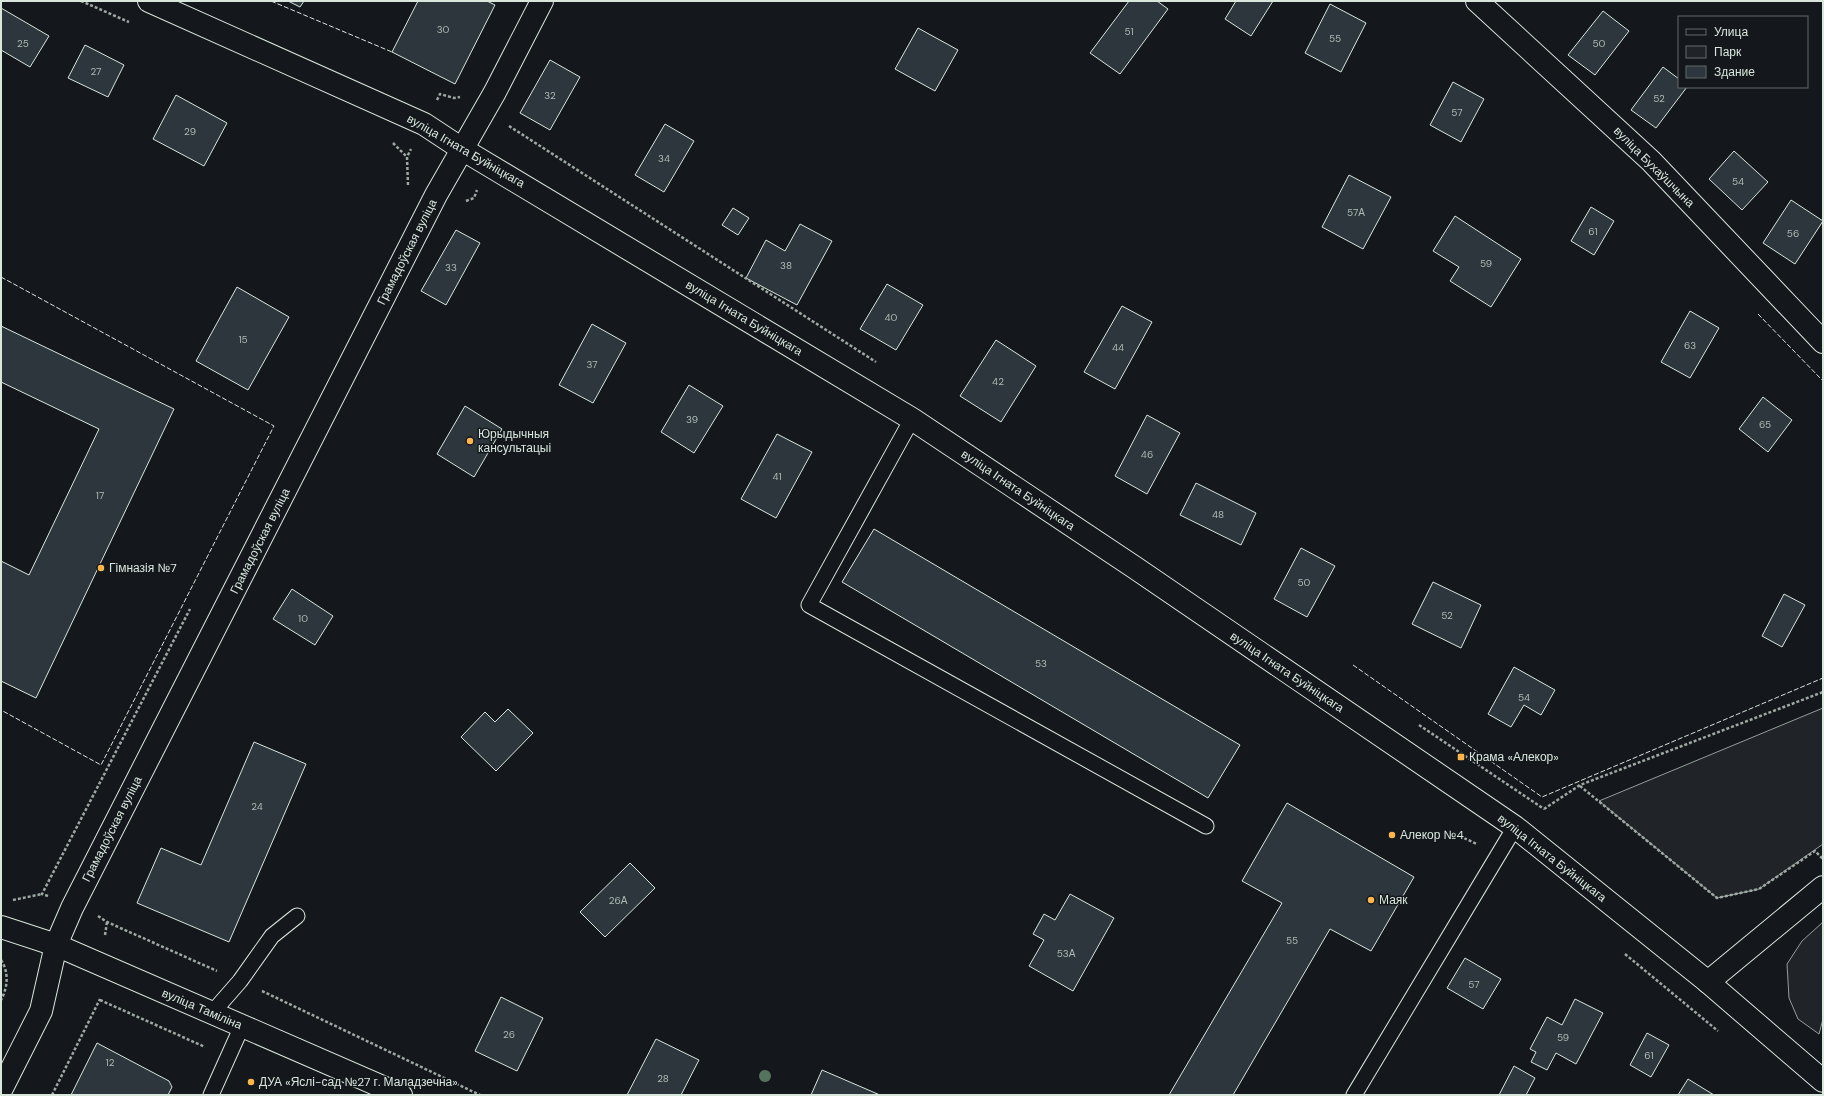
<svg xmlns="http://www.w3.org/2000/svg" width="1824" height="1096" viewBox="0 0 1824 1096" font-family="'DM Sans',sans-serif">
	<style>
		.green { fill: #202428; stroke: #939e99 }
		.building { fill: #2c363c; stroke: #d8e6dc }
		.lines { fill: none; stroke-linecap: round; stroke-linejoin: round }
		.service-casing { stroke: #d8e6dc; stroke-width: 17 }
		.minor-casing { stroke: #d8e6dc; stroke-width: 24 }
		.tertiary-casing { stroke: #d8e6dc; stroke-width: 24 }
		.path { stroke: #9da8a2; stroke-width: 2.5; stroke-dasharray: 3 2; stroke-linecap: butt }
		.service { stroke: #14181c; stroke-width: 15 }
		.minor { stroke: #14181c; stroke-width: 22 }
		.tertiary { stroke: #14181c; stroke-width: 22 }
		.fence { stroke: #d8e6dc; stroke-width: 1; stroke-dasharray: 5 2; stroke-linecap: butt }
		.tree { fill: #55745f }
		.poi-dot { fill: #ffb74d; stroke: #14181c; stroke-width: 1.5 }
		.labels { text-anchor: middle; dominant-baseline: central; stroke-width: 3; stroke-linejoin: round; paint-order: stroke }
		.number-label { font-size: 10px; fill: #adbab4 }
		.street-label { font-size: 12px; fill: #d8e6dc; stroke: #14181c }
		.poi-label { font-size: 12px; fill: #d8e6dc; stroke: #14181c; text-anchor: start }
	</style>
	<rect width="100%" height="100%" fill="#14181c"/>
	<path class="green" d="M1823,708V844L1759,889L1717,898L1599,801Z
		M1823,922V1019L1819,1034L1798,1019L1789,998L1787,964L1802,941Z"/>
	<path class="building" d="M288,1H304L300,7Z
		M418,1H487L495,5L455,84L392,52Z
		M1129,1H1157L1168,9L1120,74L1090,53Z
		M1236,1H1273L1251,36L1225,19Z
		M1330,4L1366,23L1341,72L1305,53Z
		M1,8L49,36L30,67L1,50Z
		M1603,11L1629,31L1595,75L1568,55Z
		M918,28L958,50L935,91L895,69Z
		M85,45L124,65L108,97L68,78Z
		M550,60L580,77L550,130L520,113Z
		M1663,67L1679,79V87H1687L1656,128L1631,110Z
		M1453,82L1484,99L1461,142L1430,125Z
		M176,95L227,123L204,166L153,139Z
		M665,124L694,141L664,192L635,175Z
		M1734,151L1768,182L1742,210L1709,179Z
		M1349,175L1391,197L1363,249L1322,227Z
		M1791,200L1823,221L1795,264L1763,243Z
		M1591,207L1614,221L1594,255L1571,241Z
		M733,208L749,218L738,235L722,225Z
		M1455,216L1521,259L1491,307L1450,281L1459,267L1433,251Z
		M800,224L832,241L797,305L746,278L766,240L785,251Z
		M456,230L480,243L446,305L421,291Z
		M887,284L923,305L896,350L860,329Z
		M237,287L289,317L248,390L196,361Z
		M1122,306L1152,322L1115,389L1084,372Z
		M1690,311L1719,328L1690,378L1661,362Z
		M592,324L626,343L593,403L559,385Z
		M1,326L174,409L36,698L1,681V561L29,575L99,429L1,382Z
		M996,340L1036,366L1001,422L960,396Z
		M689,385L723,406L694,453L661,432Z
		M1763,397L1792,420L1768,452L1739,429Z
		M465,406L502,429L474,477L437,454Z
		M1147,415L1180,433L1147,494L1115,476Z
		M777,434L812,452L776,518L741,499Z
		M1196,483L1256,513L1241,545L1180,515Z
		M874,529L1240,745L1208,798L842,582Z
		M1301,548L1335,566L1307,617L1274,599Z
		M1433,582L1481,605L1461,648L1412,624Z
		M292,589L333,616L315,645L273,619Z
		M1784,594L1805,605L1782,647L1762,636Z
		M1514,667L1555,690L1541,715L1524,705L1511,727L1488,714Z
		M508,709L533,733L496,771L461,737L485,712L495,722Z
		M254,742L306,764L229,942L137,903L161,848L201,865Z
		M1287,803L1414,877L1371,951L1330,929L1233,1095H1169L1282,903L1242,881Z
		M630,863L655,888L605,937L580,912Z
		M1070,894L1114,918L1073,991L1029,966L1044,940L1033,934L1044,914L1055,920Z
		M1465,958L1501,979L1483,1009L1447,988Z
		M501,997L543,1018L517,1071L475,1051Z
		M1575,999L1603,1013L1576,1064L1556,1053L1547,1070L1531,1062L1536,1052L1530,1049L1547,1017L1562,1025Z
		M1647,1033L1669,1045L1651,1077L1630,1065Z
		M656,1039L699,1060L681,1095H627Z
		M97,1043L169,1081L172,1087L168,1095H71Z
		M1514,1066L1535,1078L1526,1095H1499Z
		M822,1070L880,1095H811Z
		M1688,1079L1714,1095H1678Z"/>
	<g class="lines">
		<g class="service-casing">
			<path id="service" d="M912,419L809,605L1206,826
				M212,1013L240,981L272,936L297,916
				M211,1095L242,1026
				M1354,1095L1515,827"/>
		</g>
		<g class="minor-casing">
			<path id="minor" d="M1477,1L1651,161L1823,342
				M1,927L56,945L401,1095
				M1708,982L1823,887"/>
		</g>
		<g class="tertiary-casing">
			<path id="tertiary" d="M149,1L424,124L462,149L912,419L1134,567L1515,827L1708,982L1823,1081
				M1,1090L41,1011L56,945L72,908L436,195L495,92L542,1"/>
		</g>
		<path class="path" d="M81,1L129,22
			M437,100L440,94L454,98L460,97
			M509,126L876,362
			M393,143L407,157
			M408,185L407,157L411,149
			M466,201L474,198L477,190
			M1419,725L1544,809
			M1580,786L1717,898L1759,889L1815,851L1823,859
			M1544,809L1580,785L1823,692
			M1455,834L1477,844
			M48,896L42,894L190,609
			M13,900L42,894
			M98,916L107,922L217,971
			M105,935L107,922
			M1625,954L1718,1031
			M1,960C9,972 8,987 1,1000
			M262,991L480,1095
			M100,1000L205,1047
			M52,1095L100,999"/>
		<use href="#service" class="service"/>
		<use href="#minor" class="minor"/>
		<use href="#tertiary" class="tertiary"/>
		<path class="fence" d="M271,1L392,52
			M1,277L274,426L101,765L1,710
			M1758,314L1823,381
			M1353,665L1542,797L1823,678"/>
	</g>
	<circle class="tree" cx="765" cy="1076" r="6"/>
	<g class="poi-dot">
		<circle cx="470" cy="441" r="4"/>
		<circle cx="101" cy="568" r="4"/>
		<rect x="1457" y="753" width="8" height="8" rx="2"/>
		<circle cx="1392" cy="835" r="4"/>
		<circle cx="1371" cy="900" r="4"/>
		<circle cx="251" cy="1082" r="4"/>
	</g>
	<g class="labels">
		<g class="number-label">
			<text x="443" y="29">30</text>
			<text x="1129" y="31">51</text>
			<text x="1335" y="38">55</text>
			<text x="23" y="43">25</text>
			<text x="1599" y="43">50</text>
			<text x="96" y="71">27</text>
			<text x="550" y="95">32</text>
			<text x="1659" y="98">52</text>
			<text x="1457" y="112">57</text>
			<text x="190" y="131">29</text>
			<text x="664" y="158">34</text>
			<text x="1738" y="181">54</text>
			<text x="1356" y="212">57А</text>
			<text x="1593" y="231">61</text>
			<text x="1793" y="233">56</text>
			<text x="1486" y="263">59</text>
			<text x="786" y="265">38</text>
			<text x="451" y="267">33</text>
			<text x="891" y="317">40</text>
			<text x="243" y="339">15</text>
			<text x="1690" y="345">63</text>
			<text x="1118" y="347">44</text>
			<text x="592" y="364">37</text>
			<text x="998" y="381">42</text>
			<text x="692" y="419">39</text>
			<text x="1765" y="424">65</text>
			<text x="1147" y="454">46</text>
			<text x="777" y="476">41</text>
			<text x="100" y="495">17</text>
			<text x="1218" y="514">48</text>
			<text x="1304" y="582">50</text>
			<text x="1447" y="615">52</text>
			<text x="303" y="618">10</text>
			<text x="1041" y="663">53</text>
			<text x="1524" y="697">54</text>
			<text x="257" y="806">24</text>
			<text x="618" y="900">26А</text>
			<text x="1292" y="940">55</text>
			<text x="1066" y="953">53А</text>
			<text x="1474" y="984">57</text>
			<text x="509" y="1034">26</text>
			<text x="1563" y="1037">59</text>
			<text x="1649" y="1055">61</text>
			<text x="110" y="1062">12</text>
			<text x="663" y="1078">28</text>
		</g>
		<g class="street-label">
			<text transform="translate(466 151) rotate(30)">вуліца Ігната Буйніцкага</text>
			<text transform="translate(1654 167) rotate(45)">вуліца Бухаўшчына</text>
			<text transform="translate(407 252) rotate(-63)">Грамадоўская вуліца</text>
			<text transform="translate(744 318) rotate(31)">вуліца Ігната Буйніцкага</text>
			<text transform="translate(1018 490) rotate(34)">вуліца Ігната Буйніцкага</text>
			<text transform="translate(260 541) rotate(-63)">Грамадоўская вуліца</text>
			<text transform="translate(1287 672) rotate(34)">вуліца Ігната Буйніцкага</text>
			<text transform="translate(112 829) rotate(-63)">Грамадоўская вуліца</text>
			<text transform="translate(1552 858) rotate(38)">вуліца Ігната Буйніцкага</text>
			<text transform="translate(202 1009) rotate(23)">вуліца Таміліна</text>
		</g>
		<g class="poi-label">
			<text x="478" y="434">Юрыдычныя<tspan x="478" dy="14">кансультацыі</tspan></text>
			<text x="109" y="568">Гімназія №7</text>
			<text x="1469" y="757">Крама «Алекор»</text>
			<text x="1400" y="835">Алекор №4</text>
			<text x="1379" y="900">Маяк</text>
			<text x="259" y="1082">ДУА «Яслі-сад №27 г. Маладзечна»</text>
		</g>
	</g>
	<rect width="1824" height="1096" fill="none" stroke="#d8e6dc" stroke-width="4"/>
	<rect x="1678" y="16" width="130" height="72" fill="#14181c" stroke="#626a69"/>
	<rect x="1686" y="29" width="20" height="6" fill="#14181c" stroke="#626a69"/>
	<text x="1714" y="36" font-size="12" fill="#d8e6dc">Улица</text>
	<rect x="1686" y="46" width="20" height="12" fill="#202428" stroke="#626a69"/>
	<text x="1714" y="56" font-size="12" fill="#d8e6dc">Парк</text>
	<rect x="1686" y="66" width="20" height="12" fill="#2c363c" stroke="#626a69"/>
	<text x="1714" y="76" font-size="12" fill="#d8e6dc">Здание</text>
</svg>
